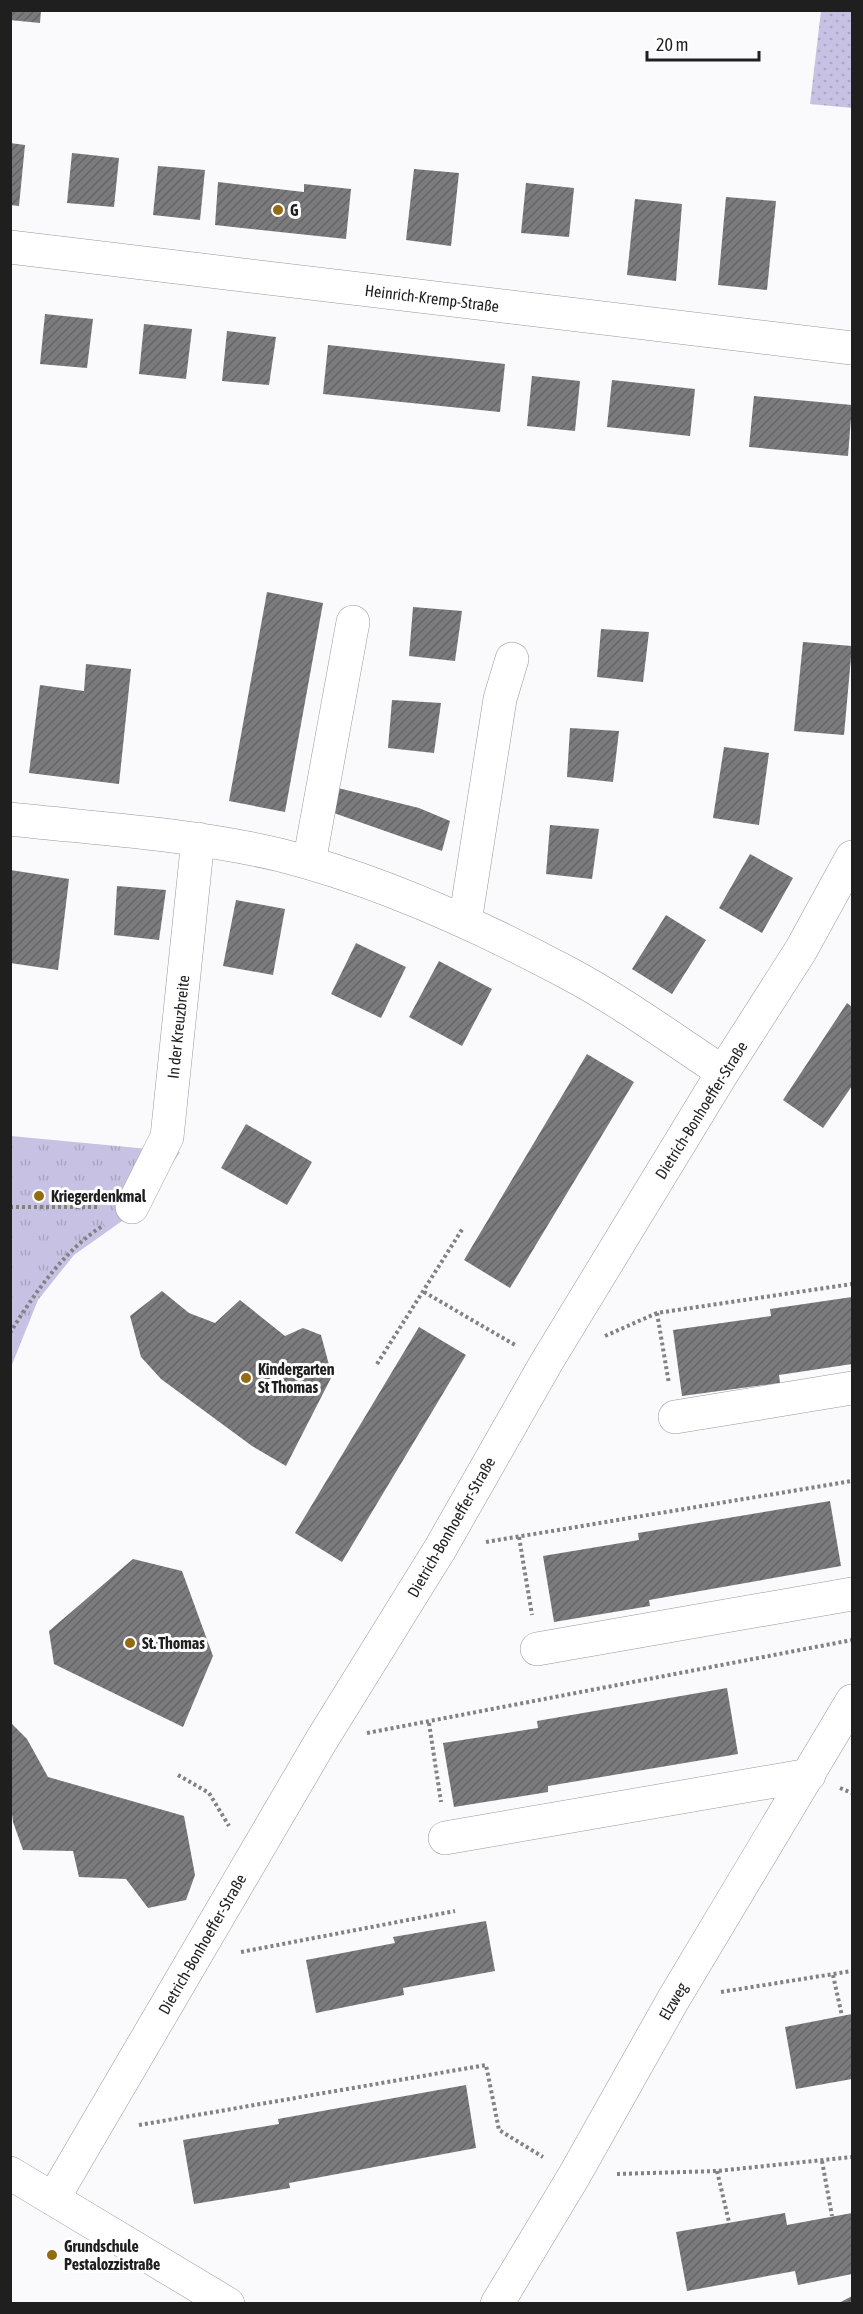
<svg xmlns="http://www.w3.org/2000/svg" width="863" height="2314" viewBox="0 0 863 2314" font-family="'Asap Condensed',sans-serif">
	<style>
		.grass { fill: url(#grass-dots) }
		.park { fill: url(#park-tufts) }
		.building { fill: url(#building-hatch) }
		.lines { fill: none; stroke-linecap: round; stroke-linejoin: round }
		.minor-casing { stroke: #98979b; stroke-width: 34 }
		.path { stroke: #828284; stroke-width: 4; stroke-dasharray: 3 3; stroke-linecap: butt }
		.minor { stroke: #fff; stroke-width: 33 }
		.poi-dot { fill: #926b13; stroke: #fff; stroke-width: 2 }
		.labels { text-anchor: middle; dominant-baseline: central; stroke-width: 6; stroke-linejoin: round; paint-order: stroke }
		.poi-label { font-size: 16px; font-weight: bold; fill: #1f1f20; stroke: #fff; text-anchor: start }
		.street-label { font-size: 16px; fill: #1f1f20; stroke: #fff }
	</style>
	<defs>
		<pattern id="grass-dots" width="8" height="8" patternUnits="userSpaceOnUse" patternTransform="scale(1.5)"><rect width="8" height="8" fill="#c7c2e3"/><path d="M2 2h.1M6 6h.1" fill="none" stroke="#aaa6c2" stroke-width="1.8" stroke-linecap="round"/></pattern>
		<pattern id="park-tufts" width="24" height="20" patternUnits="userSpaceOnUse" patternTransform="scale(1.5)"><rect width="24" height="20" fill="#c7c2e3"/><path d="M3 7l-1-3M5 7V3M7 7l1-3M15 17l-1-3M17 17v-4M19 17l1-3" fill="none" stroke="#aaa6c2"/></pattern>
		<pattern id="building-hatch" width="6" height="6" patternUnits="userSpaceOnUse" patternTransform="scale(1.5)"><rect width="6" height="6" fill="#7b7b7e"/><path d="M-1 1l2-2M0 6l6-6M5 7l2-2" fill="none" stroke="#646467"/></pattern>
	</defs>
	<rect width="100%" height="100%" fill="#fafafd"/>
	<path class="grass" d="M821,11H852V108L810,104Z"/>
	<path class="park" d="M11,1136L180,1152L146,1204L74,1255L38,1300L11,1367Z"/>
	<path class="building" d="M10,10H41L40,23L10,20Z
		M10,143L25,145L19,206L10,205Z
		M72,153L119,158L114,207L67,203Z
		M158,166L205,170L200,220L153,215Z
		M414,169L459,173L451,246L406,240Z
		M218,182L304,192V184L351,189L346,239L215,225Z
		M526,183L574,188L569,237L521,233Z
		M726,197L776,201L767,290L718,285Z
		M635,199L682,204L676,281L627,275Z
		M45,314L93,319L87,368L40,364Z
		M144,324L192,329L186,379L139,374Z
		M227,331L276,337L269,385L222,381Z
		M328,345L505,364L500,412L323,394Z
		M532,376L580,381L575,431L527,426Z
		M612,380L695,389L690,436L607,427Z
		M754,396L852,405L848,456L749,447Z
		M267,592L323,603L285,812L229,801Z
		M413,607L462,611L455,661L409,656Z
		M601,629L649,632L643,682L597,677Z
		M803,642L852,646L844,735L794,731Z
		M86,664L131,669L119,784L29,773L40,685L84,691Z
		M392,700L441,703L434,753L388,748Z
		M570,728L619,731L613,782L567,777Z
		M724,747L769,753L759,825L713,818Z
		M338,788L419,808L450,821L442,851L331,812Z
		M550,825L599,829L592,879L546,874Z
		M750,854L793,878L762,933L719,908Z
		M10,870L69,879L58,970L10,963Z
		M117,886L166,890L159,940L114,935Z
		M236,900L285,909L273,975L223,966Z
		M666,915L706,940L672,994L632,969Z
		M356,943L406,967L381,1018L331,994Z
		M439,961L492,989L462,1046L409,1017Z
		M847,1003L852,1007V1086L823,1128L783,1100Z
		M587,1054L634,1082L510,1288L464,1260Z
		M246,1124L312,1162L287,1205L221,1168Z
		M162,1291L189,1313L215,1323L240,1300L285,1336L303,1328L321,1335L332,1376L286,1466L252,1446L161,1379L141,1357L130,1316Z
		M852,1297V1364L779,1375L780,1383L682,1396L673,1330L771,1316L770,1309Z
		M419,1327L466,1355L342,1562L295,1533Z
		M830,1501L841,1566L649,1600L650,1606L554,1622L543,1556L639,1540L638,1533Z
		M133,1559L182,1571L213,1656L183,1727L54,1664L49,1631Z
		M727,1688L738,1754L548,1786V1792L454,1807L443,1743L538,1728L537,1721Z
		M10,1722L27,1739L48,1777L184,1816L195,1875L186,1900L148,1908L126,1879L79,1877L73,1851L23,1850L13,1822L10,1797Z
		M486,1921L495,1971L403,1988L404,1995L316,2013L306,1960L395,1943L393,1937Z
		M852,2014V2079L796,2089L785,2027Z
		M466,2085L476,2148L289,2183L290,2188L194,2204L183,2140L279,2124L278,2119Z
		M785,2213L787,2225L852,2213V2274L798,2285L795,2271L687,2291L676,2232Z
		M852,2296V2304H837Z"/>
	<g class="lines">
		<g class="minor-casing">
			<path id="minor" d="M10,247L852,348
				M10,819C100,829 192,834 280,855C379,880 476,924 566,972C621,1001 671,1038 723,1072
				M309,863L353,622
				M465,922L500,699L512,659
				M132,1207L167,1137L198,839
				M675,1417L852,1388
				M537,1649L852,1594
				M445,1838L809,1775
				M10,2173L228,2304
				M53,2199L321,1741L440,1549L546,1363L723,1072L801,950L852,857
				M497,2304L574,2176L673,2000L852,1701"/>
		</g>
		<path class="path" d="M10,1207H98
			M424,1292L515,1345
			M657,1313L669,1384
			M10,1333C34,1294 64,1250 104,1225
			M605,1336L657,1313L852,1284
			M377,1364L463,1228
			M519,1537L532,1615
			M486,1542L852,1481
			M429,1723L441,1802
			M367,1733L852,1640
			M178,1775L209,1793L229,1826
			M840,1788L852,1793
			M241,1952L455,1911
			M833,1975L842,2016
			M721,1992L852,1971
			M139,2125L486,2065L499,2130L543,2157
			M822,2161L832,2216
			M717,2171L729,2222
			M617,2174L717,2171L852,2157"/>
		<use href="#minor" class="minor"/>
	</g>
	<g class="poi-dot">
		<circle cx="278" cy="210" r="6"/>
		<circle cx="39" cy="1196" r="6"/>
		<circle cx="246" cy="1378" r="6"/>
		<circle cx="130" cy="1643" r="6"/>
		<circle cx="52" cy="2255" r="6"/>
	</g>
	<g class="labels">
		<g class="poi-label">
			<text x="290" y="210">G</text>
			<text x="51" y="1196">Kriegerdenkmal</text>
			<text x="258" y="1369">Kindergarten<tspan x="258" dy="18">St Thomas</tspan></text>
			<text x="142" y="1643">St. Thomas</text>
			<text x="64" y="2246">Grundschule<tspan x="64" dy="18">Pestalozzistraße</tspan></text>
		</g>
		<g class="street-label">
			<text transform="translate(432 298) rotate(7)">Heinrich-Kremp-Straße</text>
			<text transform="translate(178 1027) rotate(-84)">In der Kreuzbreite</text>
			<text transform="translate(701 1110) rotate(-58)">Dietrich-Bonhoeffer-Straße</text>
			<text transform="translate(451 1527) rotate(-60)">Dietrich-Bonhoeffer-Straße</text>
			<text transform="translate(202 1944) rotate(-60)">Dietrich-Bonhoeffer-Straße</text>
			<text transform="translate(673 2001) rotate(-60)">Elzweg</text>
		</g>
	</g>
	<rect width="863" height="2314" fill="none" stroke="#1f1f20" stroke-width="24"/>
	<path d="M647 51v9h112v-9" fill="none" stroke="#1f1f20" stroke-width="3"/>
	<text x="656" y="51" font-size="18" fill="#1f1f20" stroke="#ffffff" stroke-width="4.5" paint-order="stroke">20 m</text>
</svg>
